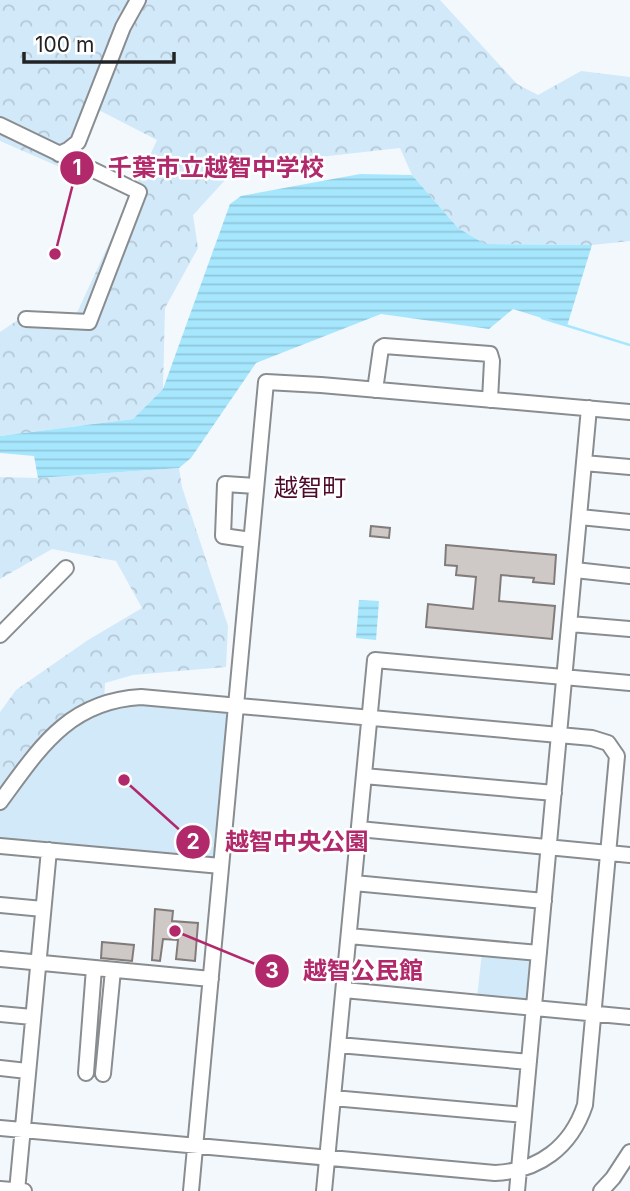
<svg xmlns="http://www.w3.org/2000/svg" width="630" height="1191" viewBox="0 0 630 1191" font-family="Inter,'Noto Sans JP',sans-serif">
	<style>
		.forest { fill: url(#forest-crowns) }
		.green { fill: #d2e9fa }
		.water { fill: url(#water-rules) }
		.lines { fill: none; stroke-linecap: round; stroke-linejoin: round }
		.stream { stroke: #a7e7fe; stroke-width: 2.5 }
		.building { fill: #cec8c6; stroke: #817c7a; stroke-width: 2 }
		.minor-casing { stroke: #898d90; stroke-width: 18 }
		.minor { stroke: #fff; stroke-width: 14 }
		.labels { text-anchor: middle; dominant-baseline: central; stroke-width: 5; stroke-linejoin: round; paint-order: stroke }
		.neighbourhood-label { font-size: 24px; fill: #4d0b2b; stroke: #fff }
		.leader { fill: none; stroke: #b1296a; stroke-width: 2.5 }
		.callout-dot { fill: #b1296a; stroke: #fff; stroke-width: 2.5 }
		.mark-label { font-size: 21px; text-anchor: middle; font-weight: bold; fill: #fff }
		.callout-label { font-size: 24px; text-anchor: middle; font-weight: bold; fill: #b1296a; stroke: #fff; stroke-width: 5; stroke-linejoin: round; paint-order: stroke }
	</style>
	<defs>
		<pattern id="forest-crowns" width="20" height="18" patternUnits="userSpaceOnUse" patternTransform="scale(1.75)"><rect width="20" height="18" fill="#d2e9fa"/><path d="M2 6a3 3 0 1 1 6 0M12 15a3 3 0 1 1 6 0" fill="none" stroke="#b4c8d6"/></pattern>
		<pattern id="water-rules" width="6" height="5" patternUnits="userSpaceOnUse" patternTransform="scale(1.75)"><rect width="6" height="5" fill="#a7e7fe"/><path d="M0 2.5h6" fill="none" stroke="#8fc6da"/></pattern>
	</defs>
	<rect width="100%" height="100%" fill="#f3f8fc"/>
	<path class="forest" d="M0,0H440L517,84L538,95L581,71L630,77V241L592,245L485,244L458,228L412,175L400,148L238,166L193,215L198,248L165,308L163,389L133,419L0,436V332L28,313L75,317L157,140L85,103L62,168L0,141Z
		M179,468L182,487L228,626L226,667L133,675L105,683L103,725L0,836V712L16,690L88,640L142,608L116,561L52,549L0,579V477L38,478Z"/>
	<path class="green" d="M143,702L232,710L216,864L0,841V814L48,746L82,719L114,707Z
		M482,952L536,959L533,1003L477,998Z"/>
	<path class="water" d="M360,174L412,175L458,228L485,244L592,245L567,326L513,309L489,329L381,314L256,363L191,458L179,468L38,478L34,456L0,453V436L133,419L163,389L230,204L241,196Z
		M359,600L379,601L376,640L356,638Z"/>
	<g class="lines">
		<path class="stream" d="M543,316L542,318L630,345"/>
	</g>
	<path class="building" d="M371,526L390,528L389,538L370,536Z
		M446,545L556,555L554,584L533,582L534,578L501,575L499,601L555,606L552,639L426,627L428,604L473,609L476,577L456,575L457,566L445,565Z
		M155,909L173,911L172,921L198,923L195,961L176,959L178,940L163,939L160,961L152,960Z
		M102,942L134,945L132,961L101,958Z"/>
	<g class="lines">
		<g class="minor-casing">
			<path id="minor" d="M0,125L139,192L89,322L26,319
				M59,154L68,150L78,142L123,27L138,0
				M375,390L381,348L384,346L490,354L492,361L490,400
				M584,463L630,467
				M580,517L630,522
				M251,540L223,536L225,484L256,486
				M575,570L630,576
				M570,624L630,629
				M0,635L66,568
				M364,776L554,793
				M0,802C39,749 68,701 141,697L592,738L608,743L617,756L585,1105C571,1147 539,1171 495,1173L0,1128
				M359,829L630,855
				M0,846L221,866
				M354,883L544,901
				M0,905L43,909
				M349,936L539,953
				M0,959L211,979
				M344,990L630,1017
				M0,1014L32,1017
				M339,1045L529,1062
				M0,1068L27,1071
				M86,1073L94,968
				M103,1074L113,970
				M333,1098L524,1115
				M0,1189L24,1191
				M17,1191L49,850
				M191,1191L266,382L321,385L630,412
				M324,1191L375,660L630,683
				M517,1191L589,408
				M601,1191L613,1178L630,1152"/>
		</g>
		<use href="#minor" class="minor"/>
	</g>
	<g class="labels">
		<g class="neighbourhood-label">
			<text x="310" y="487">越智町</text>
		</g>
	</g>
	<path class="leader" d="M55 254L77 168M124 780L193 842M175 931L272 971"/>
	<g class="callout-dot">
		<circle cx="55" cy="254" r="7"/>
		<circle cx="124" cy="780" r="7"/>
		<circle cx="175" cy="931" r="7"/>
		<circle cx="77" cy="168" r="18"/>
		<circle cx="193" cy="842" r="18"/>
		<circle cx="272" cy="971" r="18"/>
	</g>
	<g class="mark-label">
		<text x="77" y="175">1</text>
		<text x="193" y="849">2</text>
		<text x="272" y="978">3</text>
	</g>
	<g class="callout-label">
		<text x="216" y="176">千葉市立越智中学校</text>
		<text x="297" y="850">越智中央公園</text>
		<text x="363" y="979">越智公民館</text>
	</g>
	<path d="M24 52v10h150v-10" fill="none" stroke="#222325" stroke-width="3.5"/>
	<text x="35" y="52" font-size="21" fill="#222325" stroke="#ffffff" stroke-width="5" paint-order="stroke">100 m</text>
</svg>
